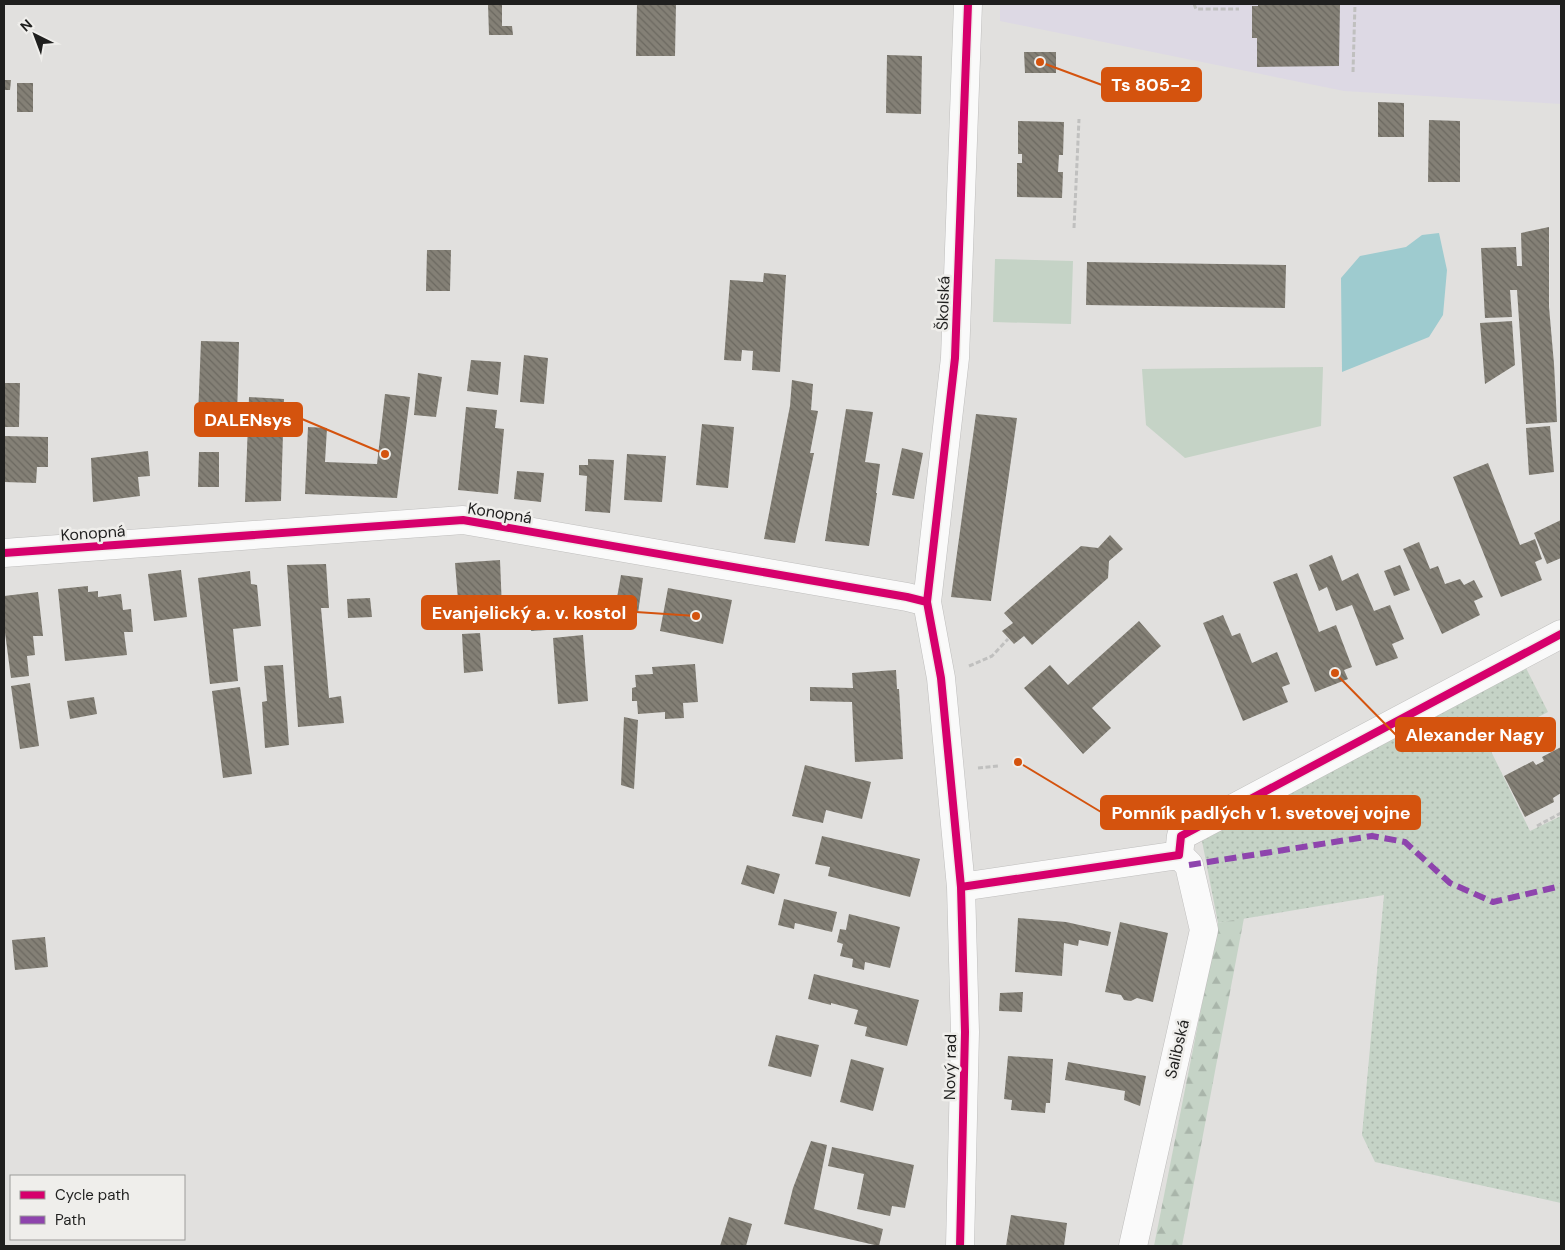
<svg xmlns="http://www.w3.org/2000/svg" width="1565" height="1250" viewBox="0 0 1565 1250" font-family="'DM Sans',sans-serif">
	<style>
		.education { fill: #ddd9e4 }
		.grass { fill: url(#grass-dots) }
		.forest { fill: url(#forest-firs) }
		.park { fill: #c5d3c6 }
		.water { fill: #9ecbcf }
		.building { fill: url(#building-back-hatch) }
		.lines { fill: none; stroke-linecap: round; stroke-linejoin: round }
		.minor-casing { stroke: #bfbebd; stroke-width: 29 }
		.path { stroke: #c0c0bf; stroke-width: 3; stroke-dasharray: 5 2.5; stroke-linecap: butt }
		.minor { stroke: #fafafa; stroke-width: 28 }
		.quiet { stroke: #8e44ad; stroke-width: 6; stroke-dasharray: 12 6; stroke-linecap: butt }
		.cycleway-casing { stroke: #efeeeb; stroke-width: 11 }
		.cycleway { stroke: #d6006c; stroke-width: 8 }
		.labels { text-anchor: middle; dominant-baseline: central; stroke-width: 5; stroke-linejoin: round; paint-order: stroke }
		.street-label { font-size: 16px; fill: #1f1f1e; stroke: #efeeeb }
		.leader { fill: none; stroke: #d4530e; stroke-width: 2 }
		.callout-dot { fill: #d4530e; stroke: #efeeeb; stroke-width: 2 }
		.callout { fill: #d4530e; stroke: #d4530e; stroke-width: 2 }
		.callout-label { font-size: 18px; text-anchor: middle; font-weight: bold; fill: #fff }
	</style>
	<defs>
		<pattern id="grass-dots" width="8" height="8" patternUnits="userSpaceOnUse" patternTransform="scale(1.25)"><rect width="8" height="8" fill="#c5d3c6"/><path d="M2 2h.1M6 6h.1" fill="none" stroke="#a9b5aa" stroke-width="1.8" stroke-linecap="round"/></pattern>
		<pattern id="forest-firs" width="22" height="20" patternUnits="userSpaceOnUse" patternTransform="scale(1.25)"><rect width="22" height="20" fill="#c5d3c6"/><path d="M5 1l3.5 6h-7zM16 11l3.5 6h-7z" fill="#a9b5aa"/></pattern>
		<pattern id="building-back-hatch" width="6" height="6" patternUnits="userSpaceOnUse" patternTransform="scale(1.25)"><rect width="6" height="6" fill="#848076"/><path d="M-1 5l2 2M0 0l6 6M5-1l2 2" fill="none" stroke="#6b6860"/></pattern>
	</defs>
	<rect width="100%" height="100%" fill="#e1e0de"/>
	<path class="education" d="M1000,4H1561V104L1344,91L1000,21Z"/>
	<path class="grass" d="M1525,666L1548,712L1487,743L1530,831L1561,816V1203L1375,1162L1362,1135L1384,895L1218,923L1202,841Z"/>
	<path class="forest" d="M1244,918L1182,1246H1154L1218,923Z"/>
	<path class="park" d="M995,259L1073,261L1071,324L993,322Z
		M1323,367L1321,426L1185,458L1146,425L1142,369Z"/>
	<path class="water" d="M1439,233L1447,270L1443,315L1429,337L1342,372L1341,278L1360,256L1406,247L1422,235Z"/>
	<path class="building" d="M488,4H502V26H512L513,35H489Z
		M637,4H676L675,56H636Z
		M1258,4H1340L1339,66L1257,67V38H1252V6H1258Z
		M1024,52H1056V73H1025Z
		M887,55L922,56L921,114L886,113Z
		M4,80H11L10,90H4Z
		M17,83H33V112H17Z
		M1378,102L1404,103V137H1378Z
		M1429,120L1460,121V182H1428Z
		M1018,121L1064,122L1063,155H1059L1058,172H1063L1062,198L1017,197V163H1022V154H1018Z
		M1549,227V307L1554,364L1557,422L1526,424L1517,290H1510L1512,317L1485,318L1481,248L1516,247L1517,266H1522L1521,233Z
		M427,250H451L450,291H426Z
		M1087,262L1286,265L1285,308L1086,305Z
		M764,273L786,275L780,372L752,370L753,351L742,350L741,361L724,360L730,280L763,282Z
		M1512,321L1515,365L1485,384L1480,323Z
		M201,341L239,342L237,417L198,416Z
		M524,355L548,358L544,404L520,402Z
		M471,360L501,362L498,395L467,391Z
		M418,373L442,377L436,417L414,415Z
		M792,380L813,384L811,410L818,411L810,453H814L795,543L764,539L790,406Z
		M4,383H20L19,427H4Z
		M385,394L410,397L397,498L305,494L308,427L327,428L325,462L377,464Z
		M249,397L284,399L281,501L245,502Z
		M466,407L497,410L495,428L504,429L498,494L458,490Z
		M846,409L873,412L865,462L880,464L876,493H877L869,546L825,541Z
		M976,414L1017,418L991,601L951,597Z
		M702,424L734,427L728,488L696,485Z
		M1550,426L1554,472L1529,475L1526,428Z
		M4,436L48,437V467H37L36,483L4,482Z
		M902,448L923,453L914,499L892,495Z
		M148,451L150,476L138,477L140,496L93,502L91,458Z
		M199,452H219V487H198Z
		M627,454L666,456L662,502L624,500Z
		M588,459L614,460L610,513L585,511L587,476L579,475V465H588Z
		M1488,463L1520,545L1535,539L1542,559L1535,562L1542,580L1501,597L1453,477Z
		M517,471L544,473L541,502L514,499Z
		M1561,520V558L1547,564L1534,533Z
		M1110,535L1123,549L1109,561L1108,578L1032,645L1024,636L1014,644L1002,631L1013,623L1004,613L1081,546L1098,548Z
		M1419,542L1430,569L1438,566L1445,584L1460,579L1464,585L1474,580L1483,597L1474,601L1480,615L1442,634L1403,549Z
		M1332,555L1342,581L1358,573L1374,611L1390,605L1404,639L1392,644L1398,658L1376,666L1352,605L1336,611L1327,587L1319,591L1309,565Z
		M500,560L502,609L459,612L455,563Z
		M326,564L329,608H321L329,698L341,696L344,723L298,727L287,565Z
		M1400,565L1410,590L1394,596L1384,571Z
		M181,570L187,617L154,621L148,574Z
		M250,571L251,584L257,585L261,626L233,629L238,681L210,684L198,578Z
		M1297,573L1319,632L1336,625L1352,667L1344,670L1348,679L1315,692L1273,582Z
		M621,575L643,578L638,613L615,609Z
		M88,586V592L98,591V597L121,594L123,610L131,609L133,632H124L127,655L65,661L58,589Z
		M668,588L732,600L723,644L660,631Z
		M38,592L43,636H33L35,655L27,656L29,676L11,678L4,625V596Z
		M370,598L372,617L348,618L347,599Z
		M545,601L547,630L531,631L529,602Z
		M1223,615L1232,636L1240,633L1252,663L1277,652L1290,684L1282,687L1288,702L1243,721L1203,623Z
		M1139,621L1161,646L1092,708L1111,728L1083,754L1024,688L1050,665L1068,685Z
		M480,633L483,671L464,673L462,634Z
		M583,635L588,701L558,704L553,638Z
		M695,664L698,702L683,703L684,718L665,719V712L638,714L637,701H632V688L636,687L635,675L653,674L652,667Z
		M283,665L289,745L265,748L262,702L267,701L264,666Z
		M896,670L897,689H899L903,759L855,762L852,702L810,701V687L853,688L852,673Z
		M30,683L39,746L20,749L11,686Z
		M240,687L252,774L223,778L212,691Z
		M94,697L97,714L70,719L67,701Z
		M624,717L638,720L634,789L621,785Z
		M1561,747V793L1553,798L1554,802L1525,817L1504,776L1533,761L1536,765L1544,761L1542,757Z
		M805,765L871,782L862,819L826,810L823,823L792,816Z
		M822,836L920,859L910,897L828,876L830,867L815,864Z
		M747,865L780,874L774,894L741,884Z
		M784,899L837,912L832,932L795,923L794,929L778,925Z
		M849,914L900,927L890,968L865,962L864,970L852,967L853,959L840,956L843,944L837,942L840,929L846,930Z
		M1018,918L1066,922L1111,932L1108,946L1079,940L1078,946L1064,943L1062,976L1015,972Z
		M1120,922L1168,933L1153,1002L1137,998L1131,1001L1124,1000L1121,995L1105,992Z
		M45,937L48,967L15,970L12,940Z
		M814,974L919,1000L907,1046L865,1036L867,1027L854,1024L858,1010L831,1003V1005L808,999Z
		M1023,992L1022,1012L999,1011L1000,993Z
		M776,1035L819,1045L811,1077L768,1066Z
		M1008,1056L1053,1059L1050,1103H1046L1045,1113L1011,1110L1012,1100L1004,1099Z
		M851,1059L884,1068L873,1111L840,1102Z
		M1068,1062L1146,1076L1140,1106L1124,1100L1125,1091L1065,1080Z
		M811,1141L827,1145L814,1209L883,1229L879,1246L784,1224L793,1188Z
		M832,1147L914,1165L905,1208L892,1206L890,1216L857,1209L864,1174L828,1166Z
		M1011,1215L1067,1223L1064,1246H1006Z
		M729,1217L752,1224L746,1246H720Z"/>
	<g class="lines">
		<g class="minor-casing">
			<path id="minor" d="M4,553L463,520L907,597L927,602
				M961,887L1179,855L1181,836L1561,634
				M960,1246L965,1032L961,887L941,678L927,602L955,358L968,4
				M1133,1246L1204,930L1189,865L1179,855"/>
		</g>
		<path class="path" d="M1194,4L1196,9H1239
			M1353,72L1355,4
			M1074,228L1079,119
			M969,666L992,656L1008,639
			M978,768L999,766
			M1537,826L1561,813"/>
		<use href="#minor" class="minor"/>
		<path class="quiet" d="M1189,865L1372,836L1405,842L1450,883L1493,902L1561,886"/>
		<g class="cycleway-casing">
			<path id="cycleway" d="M4,553L463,520L907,597L927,602
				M961,887L1179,855L1181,836L1561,634
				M960,1246L965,1032L961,887L941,678L927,602L955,358L968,4"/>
		</g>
		<use href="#cycleway" class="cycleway"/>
	</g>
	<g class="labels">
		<g class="street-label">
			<text transform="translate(943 303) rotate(-88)">Školská</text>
			<text transform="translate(500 513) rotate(9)">Konopná</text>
			<text transform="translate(93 533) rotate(-4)">Konopná</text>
			<text transform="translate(1177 1049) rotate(-77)">Salibská</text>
			<text transform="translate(950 1067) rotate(-89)">Nový rad</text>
		</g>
	</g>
	<path class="leader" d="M1040 62L1102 85M385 454L302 419M696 616L636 612M1335 673L1396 735M1018 762L1101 812"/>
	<g class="callout-dot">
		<circle cx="1040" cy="62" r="5"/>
		<circle cx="385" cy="454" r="5"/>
		<circle cx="696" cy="616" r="5"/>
		<circle cx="1335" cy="673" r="5"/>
		<circle cx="1018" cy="762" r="5"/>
	</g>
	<g class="callout">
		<rect x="1102" y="68" width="99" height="33" rx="5"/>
		<rect x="195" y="403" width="107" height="33" rx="5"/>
		<rect x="422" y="596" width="214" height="33" rx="5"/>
		<rect x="1396" y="718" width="159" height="33" rx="5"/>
		<rect x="1101" y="796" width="319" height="33" rx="5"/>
	</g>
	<g class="callout-label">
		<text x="1151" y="91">Ts 805-2</text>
		<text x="248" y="426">DALENsys</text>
		<text x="529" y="619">Evanjelický a. v. kostol</text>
		<text x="1475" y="741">Alexander Nagy</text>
		<text x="1261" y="819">Pomník padlých v 1. svetovej vojne</text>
	</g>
	<rect width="1565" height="1250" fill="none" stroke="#1f1f1e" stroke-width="10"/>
	<rect x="10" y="1175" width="175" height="65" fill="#efeeeb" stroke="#9c9b99"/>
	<rect x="20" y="1191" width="25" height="8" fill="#d6006c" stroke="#9c9b99"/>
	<text x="55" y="1200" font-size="15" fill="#1f1f1e">Cycle path</text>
	<rect x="20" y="1216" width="25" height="8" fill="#8e44ad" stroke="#9c9b99"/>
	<text x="55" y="1225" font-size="15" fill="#1f1f1e">Path</text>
	<g transform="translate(35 35) rotate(318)" stroke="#efeeeb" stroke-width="4" paint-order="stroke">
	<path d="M0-4L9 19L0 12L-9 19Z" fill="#1f1f1e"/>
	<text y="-8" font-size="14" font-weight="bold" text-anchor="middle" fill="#1f1f1e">N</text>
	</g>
</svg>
